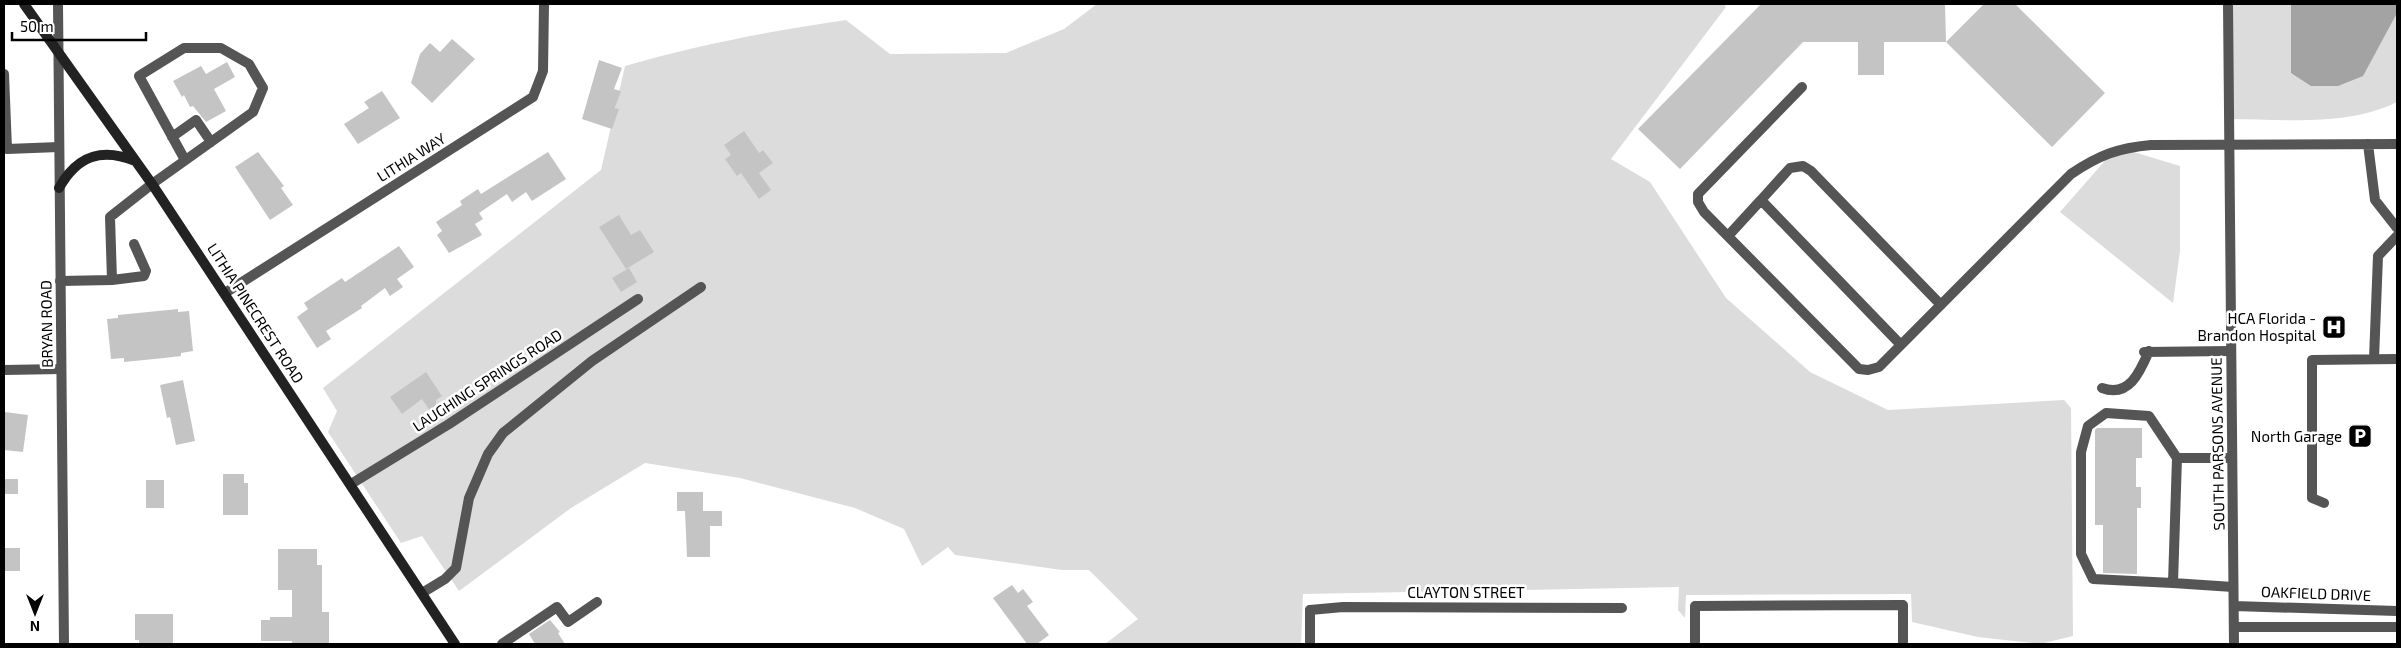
<svg xmlns="http://www.w3.org/2000/svg" width="2401" height="648" viewBox="0 0 2401 648" font-family="'Exo 2',sans-serif">
	<style>
		.green { fill: #dcdcdc }
		.water { fill: #a3a3a3 }
		.building { fill: #c4c4c4 }
		.lines { fill: none; stroke-linecap: round; stroke-linejoin: round }
		.service { stroke: #555; stroke-width: 10 }
		.minor { stroke: #555; stroke-width: 10 }
		.tertiary { stroke: #555; stroke-width: 10 }
		.secondary { stroke: #222; stroke-width: 10 }
		.labels { text-anchor: middle; dominant-baseline: central; stroke-width: 5; stroke-linejoin: round; paint-order: stroke }
		.street-label { font-size: 15px; fill: #000; stroke: #fff }
		.poi-label { font-size: 15px; fill: #000; stroke: #fff; text-anchor: end }
	</style>
	<rect width="100%" height="100%" fill="#fff"/>
	<path class="green" d="M1097,4H1724L1726,7L1611,159L1650,182L1726,298L1810,372L1888,410L2064,400L2071,408L2073,636L2040,644L1978,637L1912,622L1911,594L1686,595L1685,618L1678,610L1679,587L1303,594L1301,644H1105L1138,619L1089,570H1062L955,555L948,547L922,566L904,529L855,508L740,478L645,463L571,508L459,591L422,536L401,543L328,432L337,411L323,388L601,170L625,66C697,45 771,31 846,20L890,54L1006,53L1064,29Z
		M2228,4H2397V102C2347,127 2283,119 2228,119Z
		M2117,147L2180,166V251L2173,303L2060,212Z"/>
	<path class="water" d="M2291,4H2397V13L2363,76L2338,86H2311L2291,73Z"/>
	<path class="building" d="M1761,4H1945L1946,42H1884V75H1858V42H1803L1680,169L1638,129Z
		M1984,4H2015L2105,93L2052,147L1946,42Z
		M452,39L475,59L432,103L411,83L420,54L430,43L440,52Z
		M599,60L622,68L614,89L621,91L615,108L619,109L612,129L582,119Z
		M227,62L235,77L214,89L226,111L206,122L193,106L190,107L184,95L182,97L173,81L201,66L206,74Z
		M382,91L400,118L358,144L344,124L369,108L364,102Z
		M744,131L759,153L763,150L773,163L759,173L771,190L759,199L741,173L737,176L725,159L731,155L724,145Z
		M258,152L284,186L281,188L293,205L270,220L235,167Z
		M548,152L566,179L532,201L526,192L512,202L507,194L479,213L483,219L475,224L482,235L449,253L437,235L442,231L436,222L462,205L460,201L478,189L481,194Z
		M619,215L631,235L640,230L654,252L626,269L599,227Z
		M399,246L414,267L397,279L403,287L390,296L385,288L361,306L362,308L326,331L331,339L317,348L297,317L308,309L304,303L342,278L345,282Z
		M629,268L637,282L621,292L612,278Z
		M178,309V312L189,311L193,351L181,353V356L164,358L124,362V358L111,359L107,319L118,318V315Z
		M426,372L442,396L436,400V420L422,399L402,414L390,397Z
		M183,380L195,441L176,445L170,417L167,418L160,385Z
		M5,412L28,415L23,452L4,450Z
		M2097,428H2142V458H2136V487H2141V508H2137V574L2103,573V525H2095V430Z
		M223,474H244V483H248V515H223Z
		M4,479H18V494H4Z
		M146,480H164V508H146Z
		M677,492H703V511H722V526H710V557H687L685,511H677Z
		M4,548H20V571H4Z
		M278,549H317V565H322V612H329V643L292,644V641H261V620H270V617H292V590H278Z
		M1012,585L1018,593L1023,589L1033,602L1027,606L1049,635L1037,644H1027L993,598Z
		M135,614H173V644H139V640H135Z
		M550,620L560,632L558,633L565,644H535L529,634Z"/>
	<g class="lines">
		<path class="service" d="M4,74L7,149L59,147
			M1802,87L1698,194V202L1704,212L1859,369L1868,370L1879,367L2071,174C2099,155 2118,148 2151,145L2397,144
			M172,137L196,120L211,142
			M2368,144L2375,200L2397,228
			M1761,200L1790,168L1803,166L1811,171L1941,305
			M1728,236L1761,200L1901,345
			M112,280L144,276L146,271L134,244
			M60,281L112,280L110,217L152,184L253,112L263,88L249,64L221,48H184L139,76L185,160
			M2144,352L2231,351
			M2374,359L2378,256L2397,236
			M2102,388C2129,398 2140,372 2149,351
			M2232,458H2177L2173,583L2233,587
			M2324,503L2312,498V360L2397,359
			M2173,583L2093,579L2081,554V452L2088,426L2106,413L2149,416L2177,458
			M422,593L445,579L456,568L469,498L488,454L503,433L592,361L701,287
			M1310,610L1343,607L1622,608
			M502,644L557,607L568,622L597,602"/>
		<path class="minor" d="M225,293L533,97L543,71L544,4
			M4,370L61,369
			M351,484L449,424L638,299
			M1310,644V610
			M1695,644V606L1903,605V644"/>
		<path class="tertiary" d="M58,4L64,644
			M2228,4L2234,644
			M2234,606L2397,611
			M2234,627H2397"/>
		<path class="secondary" d="M24,4L152,184L455,644
			M59,188C77,156 101,147 135,161"/>
	</g>
	<defs>
		<g id="hospital-square" transform="scale(1.25)"><rect x="-9" y="-9" width="18" height="18" rx="4" fill="#000" stroke="#fff"/><path d="M-5-5h3v3.5h4V-5h3V5h-3V1.5h-4V5h-3Z" fill="#fff"/></g>
		<g id="parking-square" transform="scale(1.25)"><rect x="-9" y="-9" width="18" height="18" rx="4" fill="#000" stroke="#fff"/><path d="M-3.5-5.5H1a3.5 3.5 0 0 1 0 7H-1V5.5H-3.5ZM-1-3.4V-.6H.8a1.4 1.4 0 0 0 0-2.8Z" fill="#fff"/></g>
	</defs>
	<g fill-rule="evenodd">
		<use href="#hospital-square" x="2334" y="327"/>
		<use href="#parking-square" x="2360" y="436"/>
	</g>
	<g class="labels">
		<g class="street-label">
			<text transform="translate(411 157) rotate(-32)">LITHIA WAY</text>
			<text transform="translate(256 313) rotate(57)">LITHIA PINECREST ROAD</text>
			<text transform="translate(46 324) rotate(-91)">BRYAN ROAD</text>
			<text transform="translate(487 380) rotate(-33)">LAUGHING SPRINGS ROAD</text>
			<text transform="translate(2217 444) rotate(-91)">SOUTH PARSONS AVENUE</text>
			<text x="1466" y="592">CLAYTON STREET</text>
			<text transform="translate(2316 593) rotate(2)">OAKFIELD DRIVE</text>
		</g>
		<g class="poi-label">
			<text x="2316" y="318">HCA Florida -<tspan x="2316" dy="17">Brandon Hospital</tspan></text>
			<text x="2342" y="436">North Garage</text>
		</g>
	</g>
	<rect width="2401" height="648" fill="none" stroke="#000000" stroke-width="10"/>
	<g transform="translate(35 613) rotate(180)" stroke="#ffffff" stroke-width="4" paint-order="stroke">
	<path d="M0-4L9 19L0 12L-9 19Z" fill="#000000"/>
	<text y="-8" font-size="14" font-weight="bold" text-anchor="middle" fill="#000000">N</text>
	</g>
	<path d="M12 32v8h134v-8" fill="none" stroke="#000000" stroke-width="2.5"/>
	<text x="20" y="32" font-size="15" fill="#000000" stroke="#ffffff" stroke-width="4" paint-order="stroke">50 m</text>
</svg>
